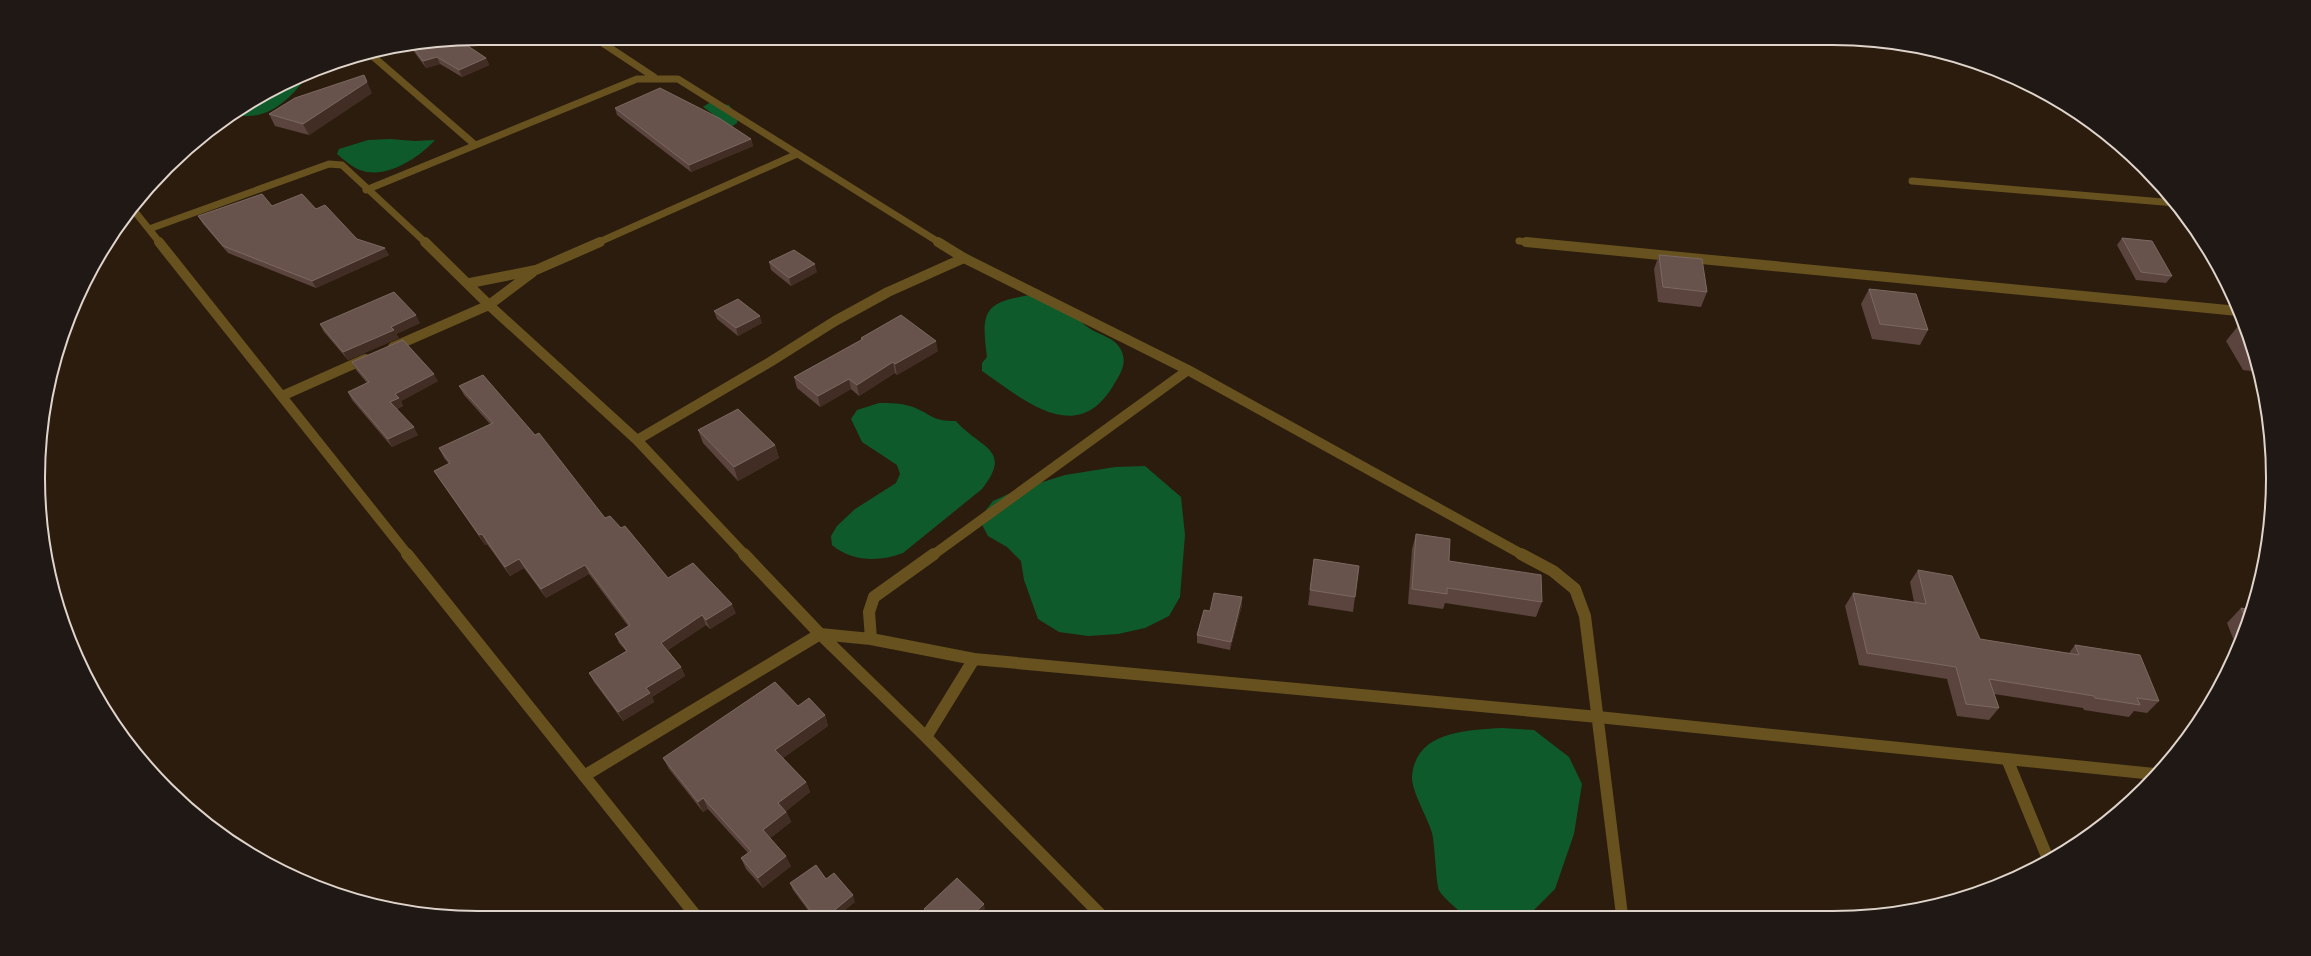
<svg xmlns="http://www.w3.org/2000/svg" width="2311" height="956" viewBox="0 0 2311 956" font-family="'Zilla Slab',serif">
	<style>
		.forest { fill: #0e5a2a }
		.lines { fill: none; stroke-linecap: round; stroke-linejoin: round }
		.service { stroke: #67511e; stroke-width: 12 }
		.minor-far2 { stroke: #67511e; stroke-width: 7 }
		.minor-far1 { stroke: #67511e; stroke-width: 10 }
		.minor { stroke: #67511e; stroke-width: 12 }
		.wall { fill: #5a443d }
		.shaded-wall { fill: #412d24 }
		.building { fill: #68534c; stroke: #7b6860 }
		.rim { fill: none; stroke: #dfd4cb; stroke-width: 2 }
	</style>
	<rect width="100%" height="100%" fill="#2b1c0e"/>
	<path class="forest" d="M301,77H304V80C289,101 263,123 235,114L258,97Z
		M709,103L729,105L738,118L737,123L731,127L703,107Z
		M390,139L415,141L435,140C419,158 385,180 360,170C352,167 343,159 337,154L339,149L368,140Z
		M1031,295C1045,302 1063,307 1076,316C1080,320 1084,325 1089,328C1099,335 1116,338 1121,350C1128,364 1120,374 1113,386C1076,448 1022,398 982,371V363L987,357C981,312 983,302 1031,295Z
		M879,403C890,403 902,403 913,407C933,415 931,421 956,421C979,448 1014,449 982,489L903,553C880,562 852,562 832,545L831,536L837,526L855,509L896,483L900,474L897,465L862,442L851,419L857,410Z
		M1145,466L1181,497L1185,535L1180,597L1169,616L1145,628L1118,634L1088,636L1059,632L1038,619L1024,580L1021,561L1007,547L988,536L979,519L993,501L1017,490L1065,475L1115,467Z
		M1502,728L1534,730L1569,757L1582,784L1574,834L1555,889L1530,914C1516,916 1475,919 1463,913C1459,912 1440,894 1439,890C1436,885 1435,844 1432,833C1428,818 1411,791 1412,776C1416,731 1467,730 1502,728Z"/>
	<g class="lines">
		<path class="service" d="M2007,759L2048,859"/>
		<path class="minor-far2" d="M595,38L654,77
			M369,53L474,144
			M1912,181L2175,203
			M366,190L637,79H678L940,243
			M132,208L160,243
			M149,229L329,164L342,165L426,243
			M1519,241L1536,243
			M597,243L797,154"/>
		<path class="minor-far1" d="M159,242L408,555
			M425,242L489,305L637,440L745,555
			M938,242L964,258L1188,370L1523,555
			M1526,242L2238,311
			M470,283L536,270L600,242
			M393,347L489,305L533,272
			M282,396L365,359
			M637,440L770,362L835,321L888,292L964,258
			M933,555L1188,370"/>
		<path class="minor" d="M407,554L697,917
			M744,554L820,634L926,737L1102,916
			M1521,554L1553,571L1575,589L1585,616L1622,915
			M871,639L869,612L874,597L934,554
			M926,737L974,659
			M584,776L820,634L871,639L974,659L1598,717L2154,774"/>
	</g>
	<path class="wall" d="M459,40L486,58L489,65L462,77L440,64L426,68L409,45Z
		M372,93L309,135L275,126L269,114Z
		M615,108L751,139L753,146L691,172L617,115Z
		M272,206L316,209L357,239L389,255L316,288L228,253L203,224L198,216Z
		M2122,238L2172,276L2166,283L2136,280L2117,245Z
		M1659,255L1707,292L1701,307L1658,302L1654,269Z
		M769,262L817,272L791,286L771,270Z
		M1869,289L1928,330L1920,345L1872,339L1861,304Z
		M714,311L762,323L738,336L717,319Z
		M420,323L396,334L399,338L348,360L324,332L320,324Z
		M2238,326H2244L2258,364L2259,372L2243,370L2226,341Z
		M861,338L938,351L897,375L895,373L859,396L851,389L820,407L797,388L794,377L861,340Z
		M352,362L438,381L401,401L403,406L397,409L418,435L392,447L352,400L348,392L367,383L356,370Z
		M459,386L605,518L621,528L668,578L736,613L710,629L706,625L668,650L681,667L685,676L652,697L654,702L623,721L594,682L589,673L626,651L619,643L615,634L628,626L589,574L546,598L524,568L510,576L487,544L485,545L440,480L434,471L449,464L444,458L439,448L490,424L464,395Z
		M2268,423L2271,440L2263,428Z
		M698,430L775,445L779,458L738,481L703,443Z
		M1416,534L1449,561L1542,602L1536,617L1445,603L1443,609L1408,604L1412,549Z
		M1314,559L1355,597L1353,612L1308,605Z
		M1918,570L1980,639L2069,653L2075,645L2159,701L2147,713L2134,711L2129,717L2084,710L2083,708L1994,694L1999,708L1989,720L1957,716L1947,679L1859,665L1845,606L1853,593L1914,602L1910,582Z
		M1242,597V605L1230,650L1197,643V635L1210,611Z
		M2241,608L2250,619L2236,646L2227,623Z
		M798,706L825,715L828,726L783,758L806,782L810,792L786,811L791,822L770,838L791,866L763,888L746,869L741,858L748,853L708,809L703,812L669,769L663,758Z
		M790,883L855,902L836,917H813L793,890Z
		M924,909L985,910L978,917H927L926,915Z"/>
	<path class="shaded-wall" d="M437,57L440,64L426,68L423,61Z
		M486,58L489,65L462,77L459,70Z
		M367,82L372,93L309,135L303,124Z
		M751,139L753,146L691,172L689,165Z
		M385,248L389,255L316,288L312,281Z
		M815,264L817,272L791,286L789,278Z
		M416,315L420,323L396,334L399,338L348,360L343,352L391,327Z
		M760,316L762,323L738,336L736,328Z
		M936,341L938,351L897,375L895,364Z
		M893,362L895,373L859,396L857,385Z
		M434,374L438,381L401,401L403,406L395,410L390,402L395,394Z
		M849,379L851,389L820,407L818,396Z
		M414,427L418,435L392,447L388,439Z
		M775,445L779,458L738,481L734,467Z
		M482,534L487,544L485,545L479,535Z
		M519,559L524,568L510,576L505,567Z
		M585,565L589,574L546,598L541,589Z
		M1242,597V605L1230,650L1231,642Z
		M732,604L736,613L710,629L706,620Z
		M702,615L706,625L665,652L661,643Z
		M681,667L685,676L652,697L654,702L623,721L618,712L646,688Z
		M825,715L828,726L779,761L775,750Z
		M806,782L810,792L783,814L778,803Z
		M703,798L708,809L703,812L698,802Z
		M786,812L791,822L768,840L763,830Z
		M786,856L791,866L763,888L758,878Z
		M853,895L855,902L836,917H826Z
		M984,904L985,910L978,917H970Z"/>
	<path class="building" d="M459,40L486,58L459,70L437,57L423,61L411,45Z
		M364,75L367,82L303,124L269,114L295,98Z
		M660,88L719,118L751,139L689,165L615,108Z
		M262,194L272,206L302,194L316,209L325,205L357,239L385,248L312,281L223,246L198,216Z
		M2122,238L2152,241L2172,276L2141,272Z
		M794,250L815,264L789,278L769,262Z
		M1659,255L1702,259L1707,292L1663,287Z
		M1869,289L1916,294L1928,330L1880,324Z
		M394,292L416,315L391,327L394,330L343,352L320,324Z
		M738,299L760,316L736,328L714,311Z
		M901,315L936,341L895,364L893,362L857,385L849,379L818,396L794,377L863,339L861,338Z
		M2238,326H2244L2253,350Z
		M403,340L434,374L395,394L399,398L390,402L414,427L388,439L348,392L369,382L352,362Z
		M483,375L535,435L539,433L605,518L610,516L621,528L625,526L668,578L693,563L732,604L706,620L702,615L661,643L681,667L646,688L650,693L618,712L589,673L627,651L615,634L630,625L585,565L541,589L519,559L505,567L482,534L479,535L434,471L450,463L439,448L493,423L459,386Z
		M738,409L775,445L734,467L698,430Z
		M1416,534L1450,539L1449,561L1541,575L1542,602L1447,588V594L1412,589Z
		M1314,559L1359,566L1355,597L1310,590Z
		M1918,570L1952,576L1980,639L2079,655L2075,645L2140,655L2159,701L2137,698L2140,705L2095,698L2094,696L1989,679L1999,708L1966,704L1956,667L1867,653L1853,593L1926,604Z
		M1214,593L1242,597L1231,642L1197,635L1204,610L1210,611Z
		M2241,608L2252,610L2250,619L2248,623Z
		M775,682L798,706L809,698L825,715L775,750L806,782L778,803L786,812L763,830L786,856L758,878L741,858L751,851L703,798L698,802L663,758Z
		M816,865L826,879L834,873L853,895L826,917H815L790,883Z
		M957,878L984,904L970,917H932L924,909Z"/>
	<path d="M0 0H2311V956H0ZM478 45H1833A433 433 0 0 1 2266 478V478A433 433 0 0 1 1833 911H478A433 433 0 0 1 45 478V478A433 433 0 0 1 478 45Z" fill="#201814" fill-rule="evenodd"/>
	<path class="rim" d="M478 45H1833A433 433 0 0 1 2266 478V478A433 433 0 0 1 1833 911H478A433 433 0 0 1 45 478V478A433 433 0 0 1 478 45Z"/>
</svg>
